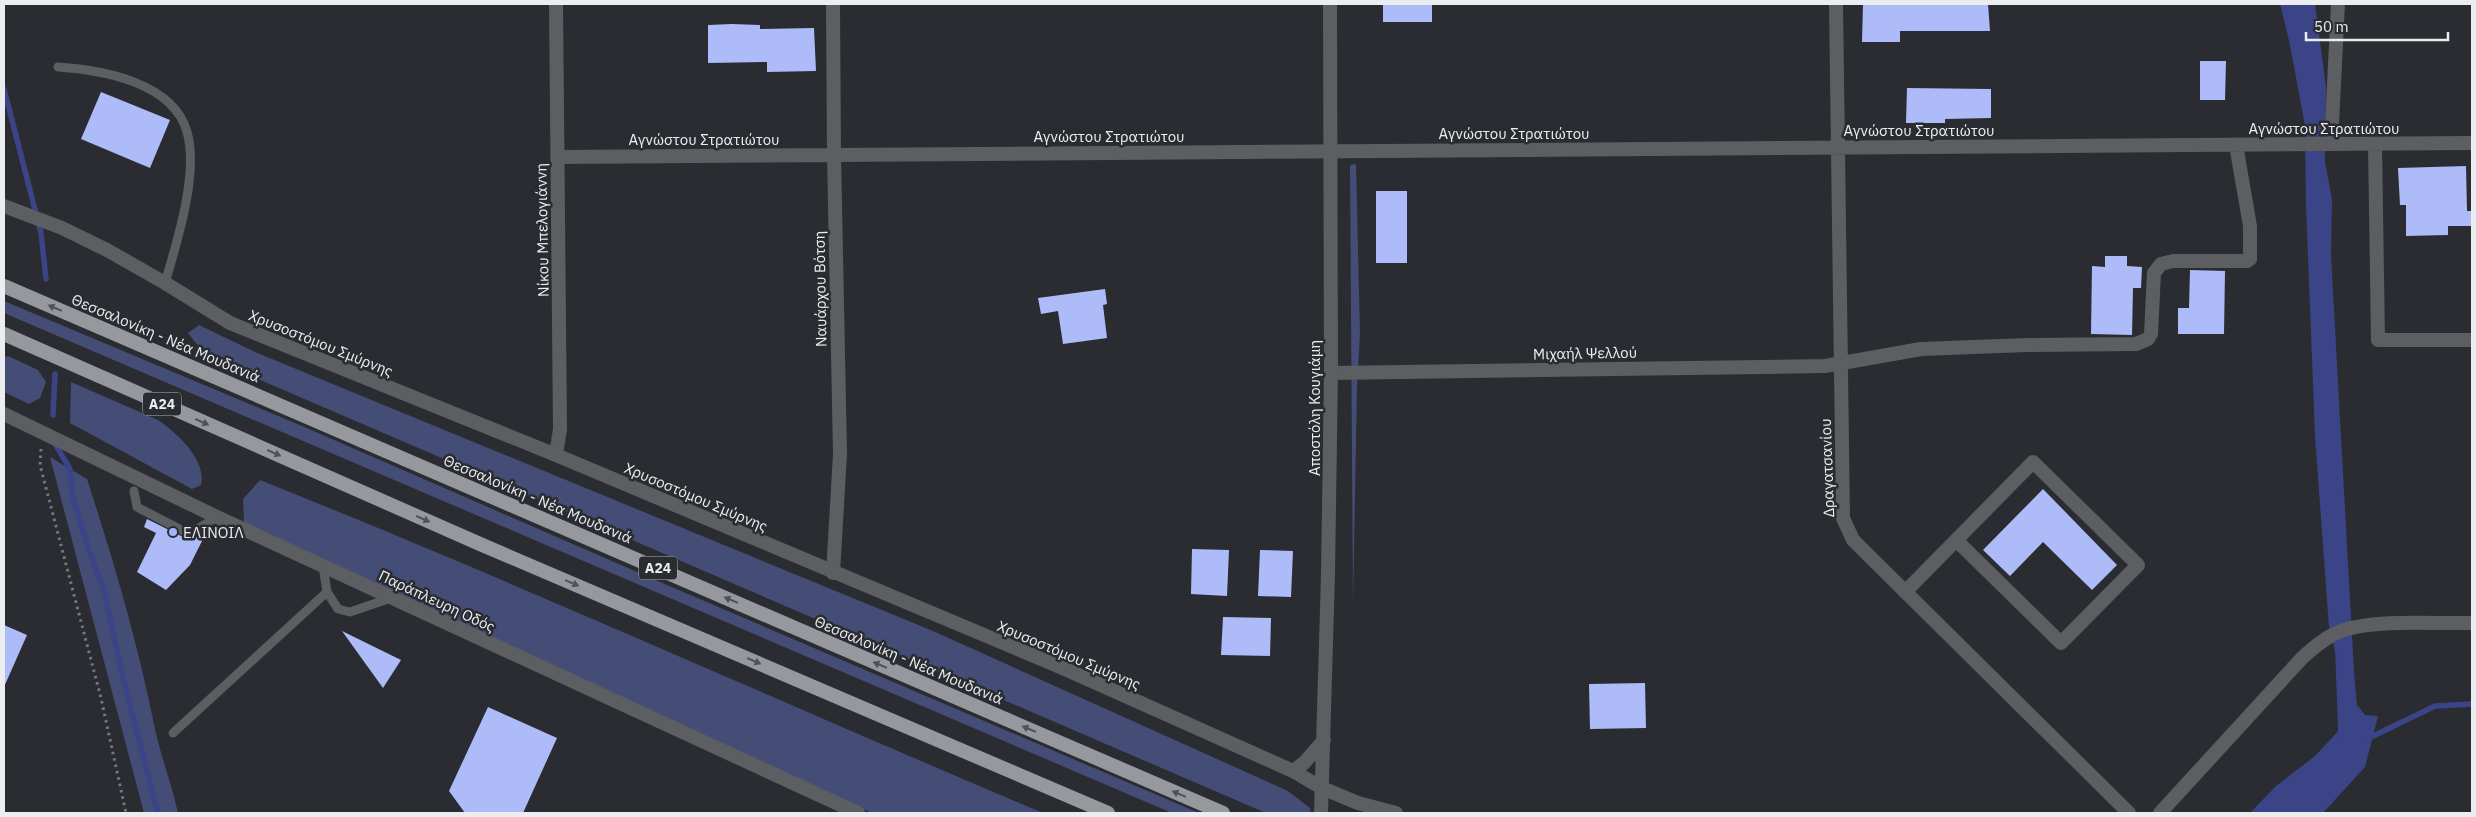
<svg xmlns="http://www.w3.org/2000/svg" width="2476" height="817" viewBox="0 0 2476 817" font-family="'IBM Plex Sans',sans-serif">
	<style>
		.green { fill: #444d76 }
		.water { fill: #3a4486 }
		.lines { fill: none; stroke-linecap: round; stroke-linejoin: round }
		.stream { stroke: #3a4486; stroke-width: 5.5 }
		.building { fill: #adbcf8 }
		.path { stroke: #77787c; stroke-width: 3; stroke-dasharray: 2.5 4; stroke-linecap: butt }
		.service { stroke: #5d5e61; stroke-width: 9 }
		.minor { stroke: #5d5e61; stroke-width: 14 }
		.tertiary { stroke: #5d5e61; stroke-width: 14 }
		.trunk { stroke: #96989e; stroke-width: 14 }
		.oneway { fill: #505257 }
		.poi-dot { fill: #a1b3fd; stroke: #2a2c31; stroke-width: 2 }
		.labels { text-anchor: middle; dominant-baseline: central; stroke-width: 5; stroke-linejoin: round; paint-order: stroke }
		.shield { fill: #2a2c31; stroke: #b2b3b7; stroke-width: 1 }
		.shield-label { font-size: 14px; font-weight: bold; fill: #ecedf0 }
		.street-label { font-size: 15px; fill: #ecedf0; stroke: #2a2c31 }
		.poi-label { font-size: 15px; fill: #ecedf0; stroke: #2a2c31; text-anchor: start }
	</style>
	<rect width="100%" height="100%" fill="#2a2c31"/>
	<path class="green" d="M1356,164L1360,335L1357,386L1353,605L1350,165Z
		M4,301L302,426L660,582L1199,813H1172L4,313Z
		M199,325L255,352L933,631L1288,791L1310,808L1311,813H1266L207,357L188,333Z
		M8,356L38,370L46,382L40,398L29,404L4,392V357Z
		M71,382L158,420C177,433 207,460 201,485L192,489L70,423Z
		M50,457L87,479C114,562 138,644 155,729C161,757 172,785 178,813H144Z
		M260,480C523,585 782,703 1043,813H872L244,523L243,499Z"/>
	<path class="water" d="M2280,4H2315L2326,87L2325,161L2332,200L2331,255L2354,672L2357,705L2365,715L2378,716L2365,767L2323,813H2250L2276,786L2315,756L2341,728L2340,670L2329,628L2315,436L2306,206L2305,126L2290,45Z"/>
	<g class="lines">
		<path class="stream" d="M4,89L41,233L46,279
			M53,415L55,374
			M54,442L70,469L72,494L90,554L104,591L124,682L158,813
			M2338,654L2341,735
			M2367,739L2435,706L2472,704"/>
	</g>
	<path class="building" d="M1383,4H1432V22H1383Z
		M1863,4H1988L1990,31H1900V42H1862Z
		M732,24L760,25V29L814,28L816,71L767,72V62L708,63V25Z
		M2200,61H2226L2225,100H2200Z
		M1907,88L1991,89V118L1945,119V123H1906Z
		M101,92L170,120L150,168L81,139Z
		M2466,166L2467,211H2472V226H2448V235L2406,236V205H2400L2398,168Z
		M1376,191H1407V263H1376Z
		M2105,256H2127V266L2142,267L2141,288H2133L2132,335L2091,334L2092,266L2105,267Z
		M2190,270L2225,271L2224,334H2178V308H2189Z
		M1105,289L1107,304L1103,305L1107,338L1063,344L1058,311L1041,314L1038,298Z
		M2043,489L2117,565L2092,590L2043,542L2010,576L1983,550Z
		M147,519L189,540L207,531L190,565L166,590L137,572L156,533L144,527Z
		M1192,549L1229,550L1227,596L1191,594Z
		M1260,550L1293,551L1291,597L1258,596Z
		M1223,617L1271,618L1270,656L1221,655Z
		M4,625L27,635L4,687Z
		M342,631L401,660L383,688Z
		M1645,683L1646,728L1590,729L1589,684Z
		M488,707L557,738L523,813H465L449,791Z"/>
	<g class="lines">
		<path class="path" d="M41,449L40,465L101,698L126,813"/>
		<path class="service" d="M58,67C102,70 173,82 187,132C199,173 177,242 165,283
			M134,491L137,507L189,534L217,517
			M323,566L327,592L338,609L350,612L391,598
			M173,733L327,592"/>
		<path class="minor" d="M556,4L560,429L556,455
			M1836,4L1843,518L1853,540L2129,813
			M2331,144L2338,4
			M2375,144L2378,340H2472
			M557,157L2472,143
			M1331,373L1825,366L1921,349L2027,345L2136,344L2148,339L2151,334L2154,273L2161,264L2173,261H2247L2250,259V226L2236,145
			M833,573L840,454L834,154L833,4
			M1905,592L2033,462L2138,565L2061,643L1956,540
			M1322,788L1358,803L1396,813
			M2160,813L2302,658C2314,647 2328,635 2344,630C2379,619 2434,624 2472,623"/>
		<path class="tertiary" d="M4,206L62,228L107,250L165,283L230,323L556,455L1065,669L1293,771L1322,788
			M4,414L217,517L858,813
			M1293,771L1304,763L1324,740
			M1321,813L1328,574L1331,373L1330,4"/>
		<path class="trunk" d="M4,286L1223,813
			M4,334L480,544L1108,813"/>
	</g>
	<defs><path id="oneway-solid" d="M-6-.8H1V-3.2L6.5 0L1 3.2V.8H-6Z" transform="scale(1.25)"/></defs>
	<g class="oneway">
		<use href="#oneway-solid" transform="translate(55 308) rotate(-157)"/>
		<use href="#oneway-solid" transform="translate(202 422) rotate(24)"/>
		<use href="#oneway-solid" transform="translate(274 453) rotate(24)"/>
		<use href="#oneway-solid" transform="translate(423 519) rotate(24)"/>
		<use href="#oneway-solid" transform="translate(572 583) rotate(23)"/>
		<use href="#oneway-solid" transform="translate(731 600) rotate(-157)"/>
		<use href="#oneway-solid" transform="translate(754 661) rotate(23)"/>
		<use href="#oneway-solid" transform="translate(880 665) rotate(-157)"/>
		<use href="#oneway-solid" transform="translate(1029 729) rotate(-157)"/>
		<use href="#oneway-solid" transform="translate(1179 794) rotate(-157)"/>
	</g>
	<circle class="poi-dot" cx="173" cy="532" r="5"/>
	<g class="labels">
		<g class="shield">
			<rect x="143" y="392.5" width="38" height="23" rx="4"/>
			<rect x="639" y="556.5" width="38" height="23" rx="4"/>
		</g>
		<g class="shield-label">
			<text x="162" y="404">Α24</text>
			<text x="658" y="568">Α24</text>
		</g>
		<g class="street-label">
			<text x="2324" y="128">Αγνώστου Στρατιώτου</text>
			<text x="1919" y="130">Αγνώστου Στρατιώτου</text>
			<text x="1514" y="133">Αγνώστου Στρατιώτου</text>
			<text x="1109" y="136">Αγνώστου Στρατιώτου</text>
			<text x="704" y="139">Αγνώστου Στρατιώτου</text>
			<text transform="translate(542 230) rotate(-91)">Νίκου Μπελογιάννη</text>
			<text transform="translate(820 289) rotate(-91)">Ναυάρχου Βότση</text>
			<text transform="translate(166 338) rotate(23)">Θεσσαλονίκη - Νέα Μουδανιά</text>
			<text transform="translate(321 343) rotate(22)">Χρυσοστόμου Σμύρνης</text>
			<text transform="translate(1585 353) rotate(-1)">Μιχαήλ Ψελλού</text>
			<text transform="translate(1314 408) rotate(-90)">Αποστόλη Κουγιάμη</text>
			<text transform="translate(1827 468) rotate(-92)">Δραγατσανίου</text>
			<text transform="translate(696 497) rotate(23)">Χρυσοστόμου Σμύρνης</text>
			<text transform="translate(538 499) rotate(23)">Θεσσαλονίκη - Νέα Μουδανιά</text>
			<text transform="translate(437 601) rotate(25)">Παράπλευρη Οδός</text>
			<text transform="translate(1069 655) rotate(23)">Χρυσοστόμου Σμύρνης</text>
			<text transform="translate(909 660) rotate(23)">Θεσσαλονίκη - Νέα Μουδανιά</text>
		</g>
		<g class="poi-label">
			<text x="183" y="532">ΕΛΙΝΟΙΛ</text>
		</g>
	</g>
	<rect width="2476" height="817" fill="none" stroke="#ecedf0" stroke-width="10"/>
	<path d="M2306 32v8h142v-8" fill="none" stroke="#ecedf0" stroke-width="2.5"/>
	<text x="2314" y="32" font-size="15" fill="#ecedf0" stroke="#2a2c31" stroke-width="4" paint-order="stroke">50 m</text>
</svg>
